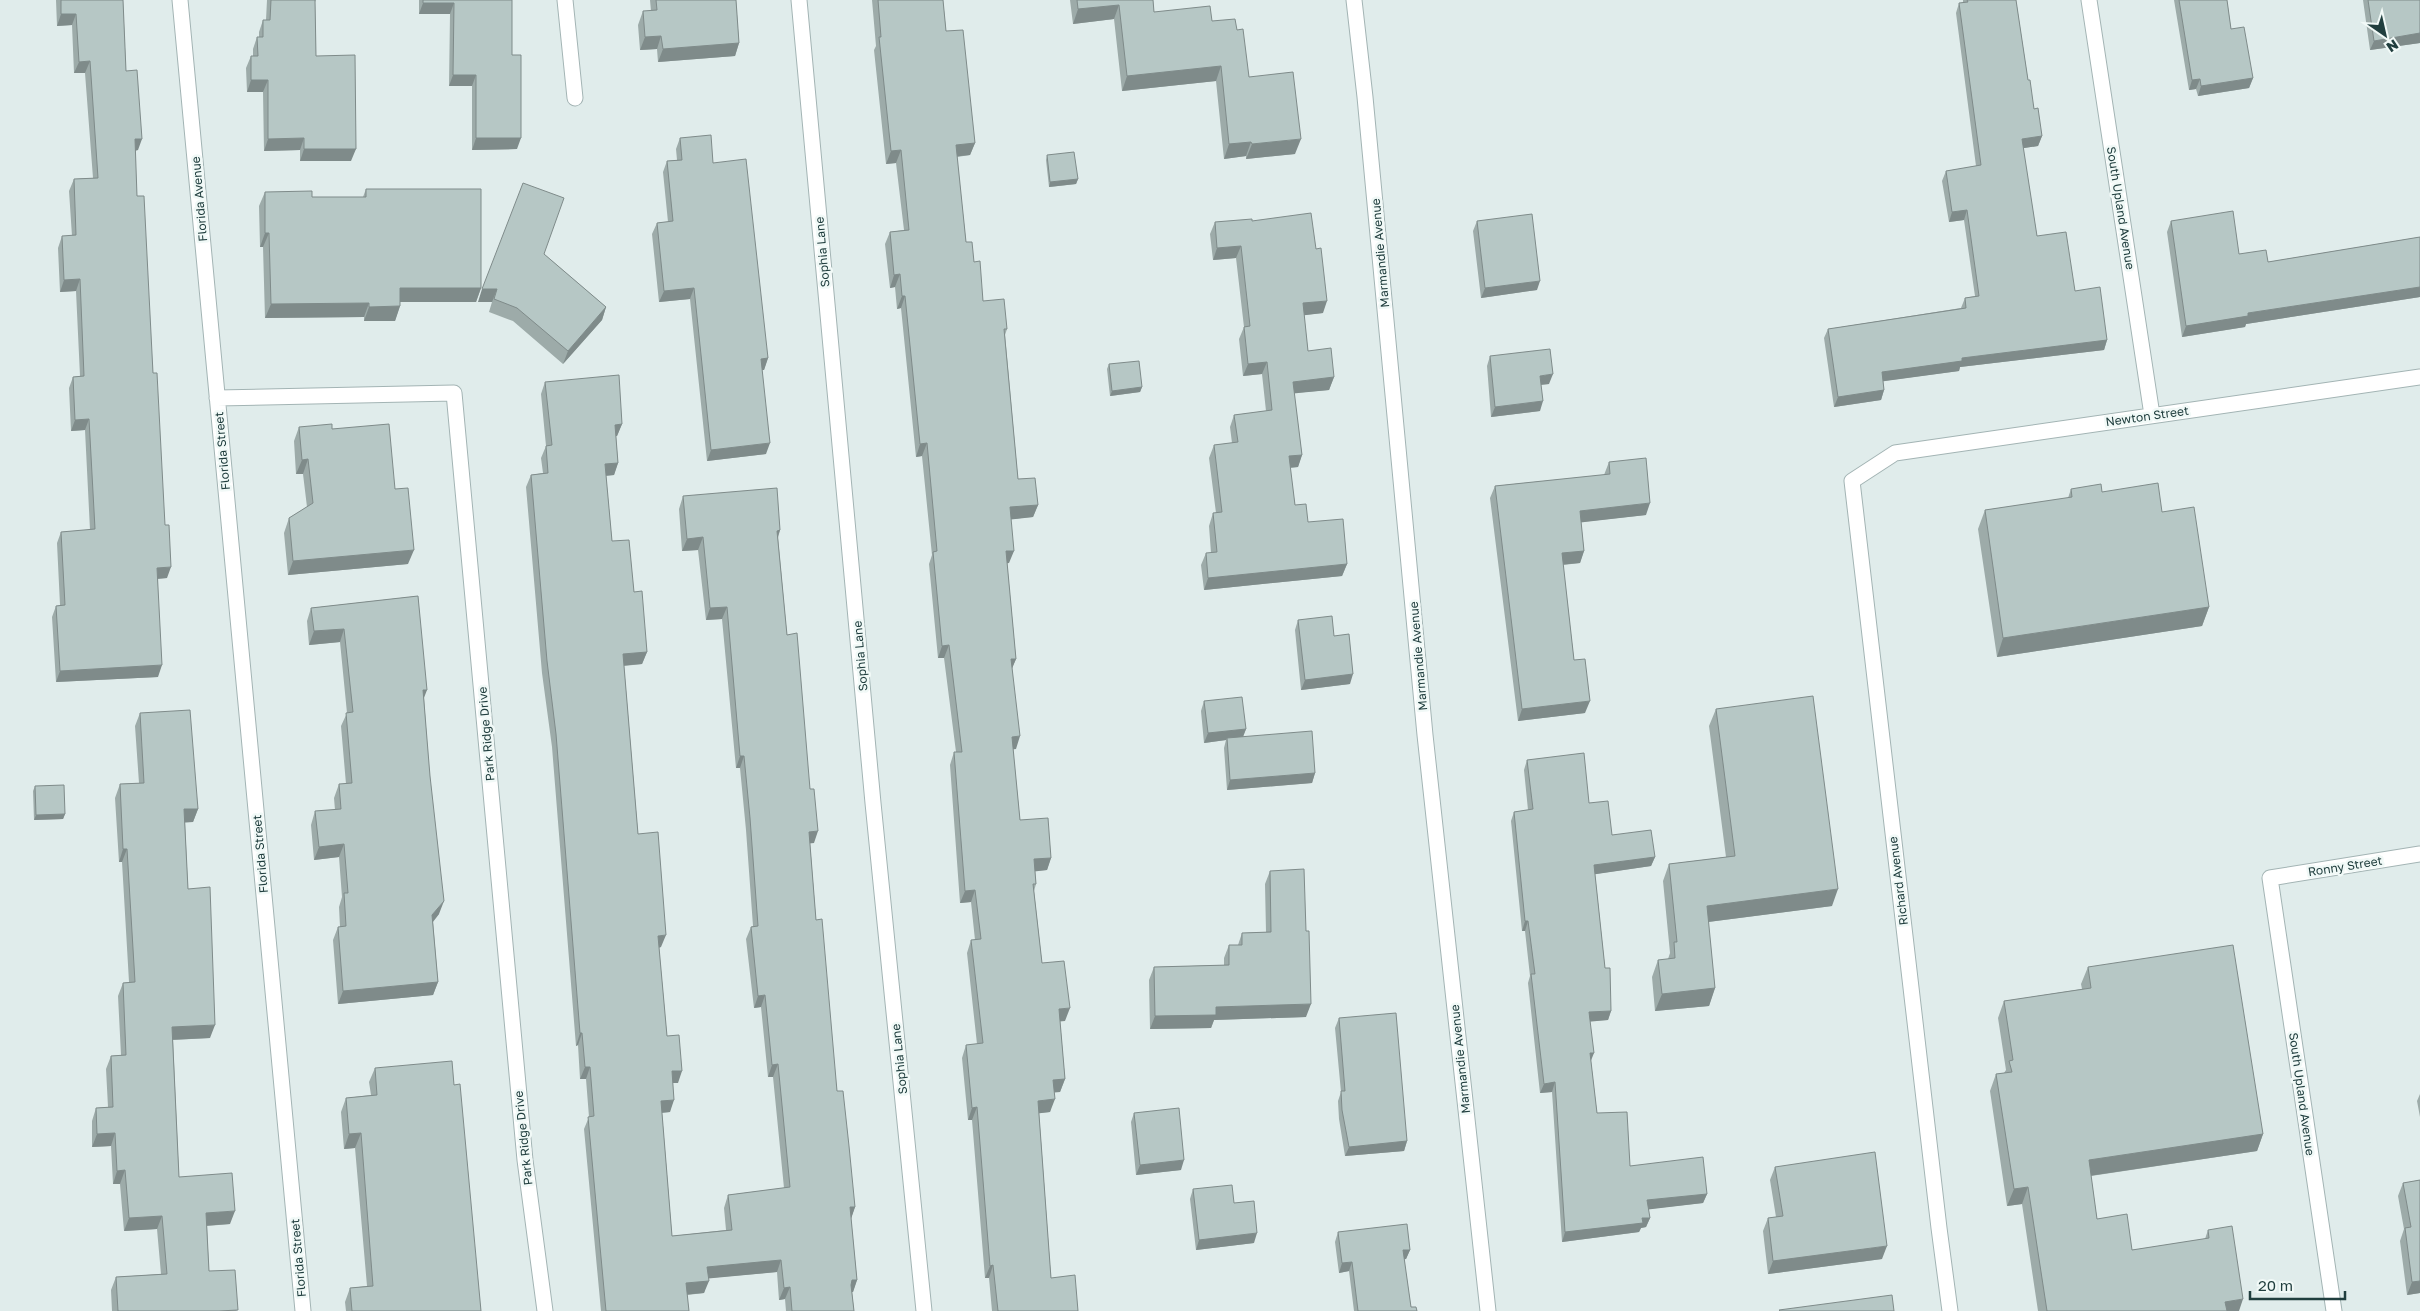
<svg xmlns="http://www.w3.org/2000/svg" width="2420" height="1311" viewBox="0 0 2420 1311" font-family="'Golos Text',sans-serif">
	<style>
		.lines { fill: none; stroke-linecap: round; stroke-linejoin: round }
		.street-casing { stroke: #a3b4b4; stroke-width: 17 }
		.street { stroke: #fff; stroke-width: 15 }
		.wall { fill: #9daba9 }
		.shaded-wall { fill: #7f8b8a }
		.building { fill: #b6c7c5; stroke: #7f8b8a }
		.labels { text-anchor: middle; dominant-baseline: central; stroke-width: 5; stroke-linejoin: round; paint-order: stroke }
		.street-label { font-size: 12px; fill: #203e3e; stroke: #f1f9f7 }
	</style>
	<rect width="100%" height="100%" fill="#e0eceb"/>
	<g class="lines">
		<g class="street-casing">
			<path id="street" d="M180,0L303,1311
				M565,0L575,98
				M799,0L873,803L924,1311
				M1354,0L1365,97L1425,735L1488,1311
				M2089,0L2152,415
				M217,398L454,393L525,1160L545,1311
				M1950,1311L1939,1228L1852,481L1895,453L2420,377
				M2334,1311L2270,878L2420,854"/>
		</g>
		<use href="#street" class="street"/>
	</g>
	<path class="wall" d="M56,0H123L126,71L138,150L135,151L137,196L153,373L167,578L158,579V677L56,682L52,617L56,606L60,605L57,543L61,532L90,530L85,430L71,431L69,388L73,377L80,376L76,291L60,292L58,248L62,236H72L69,191L74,179L93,178L85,73H74L72,25L57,26Z
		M267,0H316L315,2L316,56L351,161H300V150L264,151L263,92H247L246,68L251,56H253V49L257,37H259V32L263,20H266Z
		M419,0H512V55L517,149L472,150V86H449L450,14H419Z
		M650,0H736L739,43L735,56L658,62L657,49L640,50L638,25L643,11H651Z
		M872,0H943L946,31L975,143L970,155L957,157L966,242L974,262L983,301L1007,329L1005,335L1018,479L1038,505L1033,517L1011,519L1009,563H1007L1016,659L1012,668L1016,749H1013L1020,820L1051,858L1047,870L1035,871L1036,884L1034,891L1042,963L1065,1021H1060L1065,1079L1060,1092H1054L1050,1112L1039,1113L1051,1278L1078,1311H992L989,1278H985L972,1120H968L962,1058L966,1045L977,1044L967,953L971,940H975L971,902L960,903L950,765L954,752H956L944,658H938L929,564L932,555L922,456L916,457L901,308L897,309L895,287L890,288L885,244L890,232L904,230L896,163L886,164L874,50L876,46Z
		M1070,0H1153L1154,12L1212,21L1237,30L1249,77L1295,154L1246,159V156L1224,159L1216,81L1122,91L1114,19L1073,24Z
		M1963,0H2016L2028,80L2034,109L2042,136L2038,146L2023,148L2037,236L2107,340L2104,350L1960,367L1959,371L1883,381L1884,390L1881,400L1834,407L1824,338L1828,329L1961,308L1965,298L1975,296L1964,220L1949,222L1942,181L1946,171L1976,166L1956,13L1959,3H1963Z
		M2174,0H2227L2231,29L2253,78L2249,88L2198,96L2196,89L2189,90Z
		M2363,0H2420V43L2370,50Z
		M680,138L713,163L768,358L764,370H762L766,454L707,461L690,299L659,302L652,234L657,223L668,222L663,172L667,161L677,160L676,149Z
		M1047,155L1078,179L1076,184L1049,187L1046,160Z
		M366,189L481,288L476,302H400V306L395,321H364V317L265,318L263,247H260L259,206L265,192L312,197H363Z
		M1252,221L1323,313L1304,315L1308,351L1334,377L1329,390L1294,393L1302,455L1298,467L1290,468L1295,505L1308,522L1347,564L1342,576L1204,590L1201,565L1206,553H1211L1209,526L1213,513H1216L1209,458L1214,445L1232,443L1230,427L1234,415L1266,411L1262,374L1243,376L1239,339L1244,327L1236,258L1213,260L1210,234L1215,222Z
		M1477,221L1537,290L1481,298L1473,231Z
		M2171,221L2239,254L2268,262L2420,237V297L2246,324L2245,327L2182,337L2167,232Z
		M544,254L606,307L602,320L563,364L513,321L489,312L492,302H478Z
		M1490,356L1549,384L1541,385L1540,411L1491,417L1487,366Z
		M1109,364L1142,387L1140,392L1110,396L1107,369Z
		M545,382L622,424L617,436H616L618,463L614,475L606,476L612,541L634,592L647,652L642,664L624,666L638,834L661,947L659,948L667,1036L678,1083H673L670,1112L662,1113L672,1236L726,1230L724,1208L728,1195L784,1188L773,1077H768L761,1007L754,1008L746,939L751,927L753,926L746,830L740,768H736L722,619L706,620L698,550L682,551L679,509L683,496L780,530L778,538L787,635L814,843H810L816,920L837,1091L855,1207L851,1218L857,1280L853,1292H852L854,1311H786L785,1299L779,1300L777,1272L708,1278L704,1293L687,1295L689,1311H601L584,1129L589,1117L586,1079H580L578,1045L576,1046L552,747L542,673L526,487L531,475L543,473L541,458L546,446L541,394Z
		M299,427L332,429L395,489L408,564L288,575L284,533L289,518L307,507L303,474H296L294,441Z
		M1609,462L1646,515L1581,522L1584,551L1580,563L1563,565L1574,660L1585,713L1518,721L1490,498L1495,486L1604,475Z
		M2071,489L2102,492L2162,512L2209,607L2202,626L1997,657L1978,529L1985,510L2068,498Z
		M418,596L424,698L439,914L433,922L438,982L433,995L338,1004L333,940L338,927H340L339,907L342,897L339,857L314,860L311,825L315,811L335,810L334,798L339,784H346L341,726L347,713L340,642L309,645L307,621L311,608Z
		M1298,620L1334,636L1350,684L1301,690L1295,630Z
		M1204,701L1246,729L1243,737L1315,773L1312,783L1227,790L1224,748L1226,740L1204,743L1201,711Z
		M1716,709L1832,906L1708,922L1715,988L1709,1006L1655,1011L1652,977L1658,960L1668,959L1670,953L1663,881L1669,864L1726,857L1709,726Z
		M140,713L198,809L193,822H185L188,889L210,1038L173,1040L179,1177L230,1224L207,1226L209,1271L237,1311H112L111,1290L116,1277L161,1274L157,1229L124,1231L120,1184H113L111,1146L92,1147V1121L96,1108L108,1107L106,1069L111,1056L121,1055L118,996L123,983L129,982L122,862H119L115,798L120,784L139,783L135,726Z
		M1527,760L1589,803L1612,835L1655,857L1651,866L1595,874L1605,968L1611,1011L1608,1020L1590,1021L1591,1062L1597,1113L1630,1166L1707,1194L1703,1203L1648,1209L1650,1218L1646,1227L1641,1228L1639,1232L1562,1242L1552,1092L1540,1093L1528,983L1530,976L1525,931H1522L1511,821L1514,812L1528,810L1524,770Z
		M35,786L65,814L63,819L34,820L33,791Z
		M1270,871L1306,1017L1214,1020L1211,1028L1150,1029L1149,980L1154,967L1224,965V958L1229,945H1238L1242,933L1266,932L1265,884Z
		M2088,967L2263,1134L2257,1151L2091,1176L2097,1219L2132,1250L2205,1239L2208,1230L2239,1311H2038L2022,1204L2007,1206L1990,1091L1996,1074L2004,1073L2006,1070L1998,1018L2004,1001L2082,989L2081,984Z
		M1339,1018L1407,1141L1404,1151L1345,1156L1339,1119L1338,1101L1341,1092L1335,1028Z
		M375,1068L454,1085L481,1311H346L345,1302L350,1288L367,1286L355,1148L344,1149L341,1112L346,1098L371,1095L369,1082Z
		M2420,1094V1117L2417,1101Z
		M1134,1113L1181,1170L1136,1175L1131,1122Z
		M1775,1167L1882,1259L1768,1274L1763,1231L1768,1218L1776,1217L1770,1180Z
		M2420,1180V1293L2407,1295L2400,1241L2404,1229L2398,1196L2403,1183Z
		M1193,1189L1234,1203L1254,1243L1196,1250L1190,1199Z
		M1338,1232L1410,1250L1406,1259H1404L1411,1307L1417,1311H1354L1349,1271L1339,1273L1335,1242Z"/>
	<path class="shaded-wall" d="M423,3H454L450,14H419Z
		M1119,5L1114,19L1073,24L1078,9Z
		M61,14H76L72,25L57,26Z
		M2420,33V43L2370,50L2374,41Z
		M661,36L657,49L640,50L645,37Z
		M739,43L735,56L658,62L663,49Z
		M90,61L85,73H74L79,62Z
		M1221,66L1216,81L1122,91L1127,76Z
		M453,75H476L472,86H449Z
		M2253,78L2249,88L2198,96L2201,86Z
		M2200,79L2196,89L2189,90L2192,80Z
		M251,80H268L263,92H247Z
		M2042,136L2038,146L2018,149L2022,139Z
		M304,138L300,150L264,151L268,139Z
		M476,138H521L517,149L472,150Z
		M135,139H142L138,150L131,151Z
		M1301,139L1295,154L1246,159L1252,144Z
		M1251,142L1246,156L1224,159L1229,144Z
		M975,143L970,155L951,157L956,145Z
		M304,149H356L351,161H300Z
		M901,150L896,163L886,164L891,151Z
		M1078,179L1076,184L1049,187L1050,182Z
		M1967,210L1964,220L1949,222L1952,212Z
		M265,233H269L263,247H260Z
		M1241,246L1236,258L1213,260L1217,248Z
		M900,274L895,287L890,288L894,275Z
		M80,279L76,291L60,292L64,280Z
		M1540,281L1537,290L1481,298L1485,288Z
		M2420,287V297L2246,324L2245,327L2182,337L2186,326L2248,313Z
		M400,288H481L476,302H395Z
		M694,288L690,299L659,302L664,291Z
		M482,289H497L492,302H478Z
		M902,296H905L901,308L897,309Z
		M1327,301L1323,313L1298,316L1303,303Z
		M369,303L364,317L265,318L271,304Z
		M400,306L395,321H364L369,307Z
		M606,307L602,320L563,364L568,351Z
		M2107,340L2104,350L1960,367L1959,371L1878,382L1882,372L1962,358Z
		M768,358L764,370H757L761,359Z
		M1267,362L1262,374L1243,376L1248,364Z
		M1553,374L1549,384L1537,385L1540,376Z
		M1334,377L1329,390L1288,394L1293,382Z
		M1142,387L1140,392L1110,396L1112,391Z
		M1884,390L1881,400L1834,407L1838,397Z
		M1543,401L1540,411L1491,417L1495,407Z
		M89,419L85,430L71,431L75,420Z
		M622,424L617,436L610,437L615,425Z
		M770,443L766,454L707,461L711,450Z
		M927,443L922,456L916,457L920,444Z
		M1302,455L1298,467L1284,468L1289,456Z
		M308,459L303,474H296L302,460Z
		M618,463L614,475L600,476L605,464Z
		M1650,503L1646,515L1576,523L1580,511Z
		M1038,505L1033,517L1006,520L1010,507Z
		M780,530L776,542L777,531Z
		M703,537L698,550L682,551L687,539Z
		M414,550L408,564L288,575L293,561Z
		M1006,551H1014L1009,563L1002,564Z
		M1584,551L1580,563L1558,565L1562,553Z
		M1347,564L1342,576L1204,590L1208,578Z
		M171,567L167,578L153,579L157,568Z
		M727,607L722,619L706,620L710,608Z
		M2209,607L2202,626L1997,657L2003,638Z
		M344,629L340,642L309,645L314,631Z
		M949,645L944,658H938L942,646Z
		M647,652L642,664L618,666L623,654Z
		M1011,659H1016L1011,671Z
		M162,665L158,677L56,682L60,671Z
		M1353,674L1350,684L1301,690L1305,680Z
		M423,690H427L422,703Z
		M1590,701L1585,713L1518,721L1522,709Z
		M1246,729L1242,739L1227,738L1226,740L1204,743L1208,733Z
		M1020,736L1016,749L1008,750L1012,737Z
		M740,756H744L740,768H736Z
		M1315,773L1312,783L1227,790L1230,780Z
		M184,809H198L193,822L179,823Z
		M65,814L63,819L34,820L36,815Z
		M818,831L814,843L804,844L809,832Z
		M344,844L339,857L314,860L319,847Z
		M123,849H127L122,862H119Z
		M1655,857L1651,866L1590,875L1594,865Z
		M1051,858L1047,870L1030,872L1034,859Z
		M1838,889L1832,906L1700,923L1707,906Z
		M975,890L971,902L960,903L965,891Z
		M444,901L439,914L427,929L432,915Z
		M1525,921H1528L1525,931H1522Z
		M666,935L661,947L654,948L658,936Z
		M438,982L433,995L338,1004L343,991Z
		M1715,988L1709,1006L1655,1011L1662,994Z
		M765,995L761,1007L754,1008L758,996Z
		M1311,1004L1306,1017L1214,1020L1211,1028L1150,1029L1155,1016L1216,1007Z
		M1070,1008L1065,1021L1054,1022L1059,1009Z
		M1611,1011L1608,1020L1586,1022L1589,1012Z
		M215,1025L210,1038L167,1040L172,1027Z
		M580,1033H582L578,1045L576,1046Z
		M1590,1053H1594L1590,1063Z
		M778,1064L773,1077H768L772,1065Z
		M585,1067H590L586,1079H580Z
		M672,1071H682L678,1083H667Z
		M1065,1079L1060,1092L1049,1093L1053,1080Z
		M1555,1082L1552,1092L1540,1093L1544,1084Z
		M1055,1099L1050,1112L1033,1114L1038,1101Z
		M674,1100L670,1112L657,1113L661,1101Z
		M977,1107L972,1120H968L972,1108Z
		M115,1133L111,1146L92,1147L97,1134Z
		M361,1133L355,1148L344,1149L349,1134Z
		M2263,1134L2257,1151L2082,1177L2089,1160Z
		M1407,1141L1404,1151L1345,1156L1349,1147Z
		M1184,1160L1181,1170L1136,1175L1140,1165Z
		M125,1170L120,1184H113L117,1171Z
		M2028,1187L2022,1204L2007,1206L2014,1189Z
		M1707,1194L1703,1203L1644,1210L1647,1200Z
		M850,1207H855L851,1219Z
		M235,1211L230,1224L201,1226L206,1213Z
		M162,1216L157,1229L124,1231L129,1218Z
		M1642,1218H1650L1646,1227L1641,1228L1639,1232L1562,1242L1565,1232Z
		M1257,1233L1254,1243L1196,1250L1199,1240Z
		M1887,1246L1882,1259L1768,1274L1773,1261Z
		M1403,1250H1410L1406,1259L1400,1260Z
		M781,1260L777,1272L703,1279L707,1267Z
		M1352,1262L1349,1271L1339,1273L1342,1263Z
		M993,1265L989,1278H985L990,1266Z
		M852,1280H857L853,1292L847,1293Z
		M709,1281L704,1293L682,1295L686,1283Z
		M2420,1281V1293L2407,1295L2412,1282Z
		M790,1287L785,1299L779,1300L784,1288Z
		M2243,1299L2239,1311H2222L2225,1302Z"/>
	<path class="building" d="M61,0H123L126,71L137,70L142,139H135L137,196H144L153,373H157L165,525H169L171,567L157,568L162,665L60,671L56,606L65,605L61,532L95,529L89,419L75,420L73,377L84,376L80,279L64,280L62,236L76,235L74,179L98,178L90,61L79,62L76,14H61Z
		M271,0H315L316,56L355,55L356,149H304V138L268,139V80H251V56H258L257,37H263V20H270Z
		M423,0H512V55H521V138H476V75H453L454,3H423Z
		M656,0H736L739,43L663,49L661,36L645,37L643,11L657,10Z
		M878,0H943L946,31L963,30L975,143L956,145L966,242H972L974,262L980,261L983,301L1004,299L1007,329H1004L1018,479L1035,478L1038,505L1010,507L1014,551H1006L1016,659H1011L1020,736L1012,737L1020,820L1048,818L1051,858L1034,859L1036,884H1033L1042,963L1064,961L1070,1008L1059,1009L1065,1079L1053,1080L1055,1099L1038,1101L1051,1278L1075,1275L1078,1311H998L993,1265L990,1266L977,1107L972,1108L966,1045L983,1043L971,940L981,939L975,890L965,891L954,752H962L949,645L942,646L933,552L937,551L927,443L920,444L905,296H902L900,274L894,275L890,232L909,230L901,150L891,151L879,37H881Z
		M1077,0H1153L1154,12L1210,6L1212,21L1235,19L1237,30L1243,29L1249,77L1293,72L1301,139L1252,144L1251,142L1229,144L1221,66L1127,76L1119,5L1078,9Z
		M1967,0H2016L2028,80H2030L2034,109L2038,108L2042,136L2022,139L2037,236L2066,232L2075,291L2100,287L2107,340L1962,358V361L1882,372L1884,390L1838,397L1828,329L1966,308L1965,298L1979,296L1967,210L1952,212L1946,171L1981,165L1959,3L1968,2Z
		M2179,0H2227L2231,29L2244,27L2253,78L2201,86L2200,79L2192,80Z
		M2368,0H2420V33L2374,41Z
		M711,135L713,163L746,159L768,358L761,359L770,443L711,450L694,288L664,291L657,223L673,221L667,161L682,160L680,138Z
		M1074,152L1078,179L1050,182L1047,155Z
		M523,183L564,198L544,254L606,307L568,351L517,308L494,299L497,289H482Z
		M366,189H481V288H400V306L369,307V303L271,304L269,233H265V192L312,191V197H366Z
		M2233,211L2239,254L2266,250L2268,262L2420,237V287L2248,313V316L2186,326L2171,221Z
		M1311,213L1316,249L1321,248L1327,301L1303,303L1308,351L1331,348L1334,377L1293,382L1302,455L1289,456L1295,505L1306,504L1308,522L1343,519L1347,564L1208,578L1206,553L1217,552L1213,513L1222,512L1214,445L1238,442L1234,415L1272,410L1267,362L1248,364L1244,327L1250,326L1241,246L1217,248L1215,222L1252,219V221Z
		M1532,214L1540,281L1485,288L1477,221Z
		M1550,349L1553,374L1540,376L1543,401L1495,407L1490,356Z
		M1139,361L1142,387L1112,391L1109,364Z
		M619,375L622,424L615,425L618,463L605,464L612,541L629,540L634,592L642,591L647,652L623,654L638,834L658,832L666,935L658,936L667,1036L679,1035L682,1071H672L674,1100L661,1101L672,1236L732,1230L728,1195L790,1187L778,1064L772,1065L765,995L758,996L751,927L758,926L750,818L744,756H740L727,607L710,608L703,537L687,539L683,496L777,488L780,530L777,531L787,635L797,633L810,789H814L818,831L809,832L816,920L822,919L837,1091H843L849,1146L855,1207H850L857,1280H852L851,1285L854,1311H792L790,1287L784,1288L781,1260L707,1267L709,1281L686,1283L689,1311H606L588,1117L594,1116L590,1067H585L582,1033H580L556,734L547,661L531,475L548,473L546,446L552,445L545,382Z
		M332,424V429L389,424L395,489L408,488L414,550L293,561L289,518L313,503L308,459L302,460L299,427Z
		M1646,458L1650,503L1580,511L1584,551L1562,553L1574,660L1585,659L1590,701L1522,709L1495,486L1610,474L1609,462Z
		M2158,483L2162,512L2194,507L2209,607L2003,638L1985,510L2072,497L2071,489L2101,484L2102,492Z
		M418,596L427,690H423L430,776L444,901L432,915L438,982L343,991L338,927L346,926L344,893H348L344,844L319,847L315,811L341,809L339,784L352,783L346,713L353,712L344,629L314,631L311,608Z
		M1332,616L1334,636L1349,634L1353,674L1305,680L1298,620Z
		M1813,696L1838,889L1707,906L1715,988L1662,994L1658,960L1675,958L1674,942H1677L1669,864L1735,856L1716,709Z
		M1242,697L1246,729L1208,733L1204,701Z
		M190,710L198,809H184L188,889L210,887L215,1025L172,1027L179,1177L232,1173L235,1211L206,1213L209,1271L235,1270L238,1310L219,1311H118L116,1277L167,1274L162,1216L129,1218L125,1170L117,1171L115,1133L97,1134L96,1108L113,1107L111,1056L126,1055L123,983L135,982L127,849H123L120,784L144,783L140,713Z
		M1312,731L1315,773L1230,780L1227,738Z
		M1584,753L1589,803L1608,801L1612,835L1651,830L1655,857L1594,865L1605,968H1610L1611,1011L1589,1012L1594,1053H1590L1597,1113L1627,1112L1630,1166L1703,1157L1707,1194L1647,1200L1650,1218H1642L1643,1223L1565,1232L1555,1082L1544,1084L1531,974H1535L1528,921H1525L1514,812L1533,809L1527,760Z
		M64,785L65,814L36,815L35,786Z
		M1304,869L1306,931H1309L1311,1004L1216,1007V1015L1155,1016L1154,967L1229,965V945H1242V933L1271,932L1270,871Z
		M2233,945L2263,1134L2089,1160L2097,1219L2127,1214L2132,1250L2209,1238L2208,1230L2232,1226L2243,1299L2225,1302L2227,1311H2047L2028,1187L2014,1189L1996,1074L2012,1072L2009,1061L2013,1060L2004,1001L2091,988L2088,967Z
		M1396,1013L1407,1141L1349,1147L1342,1110L1341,1091H1345L1339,1018Z
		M452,1061L454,1085L460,1084L481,1311H352L350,1288L373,1286L361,1133L349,1134L346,1098L377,1095L375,1068Z
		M1179,1108L1184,1160L1140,1165L1134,1113Z
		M1875,1152L1887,1246L1773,1261L1768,1218L1783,1216L1775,1167Z
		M2420,1180V1281L2412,1282L2405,1228L2411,1227L2403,1183Z
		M1232,1185L1234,1203L1254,1201L1257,1233L1199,1240L1193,1189Z
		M1407,1224L1410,1250H1403L1411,1307H1416L1417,1311H1358L1352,1262L1342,1263L1338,1232Z
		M1892,1295L1894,1311H1780L1779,1310Z"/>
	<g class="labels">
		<g class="street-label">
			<text transform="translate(199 199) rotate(-95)">Florida Avenue</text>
			<text transform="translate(2121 208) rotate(81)">South Upland Avenue</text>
			<text transform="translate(822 252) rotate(-95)">Sophia Lane</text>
			<text transform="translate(1380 253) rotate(-95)">Marmandie Avenue</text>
			<text transform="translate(2147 416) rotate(-8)">Newton Street</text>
			<text transform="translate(222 451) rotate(-95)">Florida Street</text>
			<text transform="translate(860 656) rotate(-95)">Sophia Lane</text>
			<text transform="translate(1418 656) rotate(-95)">Marmandie Avenue</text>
			<text transform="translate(486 734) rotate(-95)">Park Ridge Drive</text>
			<text transform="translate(260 854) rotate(-95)">Florida Street</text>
			<text transform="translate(2345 866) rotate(-9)">Ronny Street</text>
			<text transform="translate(1898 881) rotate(-97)">Richard Avenue</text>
			<text transform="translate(899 1059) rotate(-96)">Sophia Lane</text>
			<text transform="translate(1460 1059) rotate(-96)">Marmandie Avenue</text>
			<text transform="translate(2302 1094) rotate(82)">South Upland Avenue</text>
			<text transform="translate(523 1138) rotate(-96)">Park Ridge Drive</text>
			<text transform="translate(298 1258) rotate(-95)">Florida Street</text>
		</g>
	</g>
	<g transform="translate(2385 35) rotate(146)" stroke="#f1f9f7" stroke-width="4" paint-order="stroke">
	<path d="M0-4L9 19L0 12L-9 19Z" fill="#203e3e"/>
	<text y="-8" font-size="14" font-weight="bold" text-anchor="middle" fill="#203e3e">N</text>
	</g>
	<path d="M2250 1291v8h95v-8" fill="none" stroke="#203e3e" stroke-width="2.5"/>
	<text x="2258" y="1291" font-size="15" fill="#203e3e" stroke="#f1f9f7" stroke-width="4" paint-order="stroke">20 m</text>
</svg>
